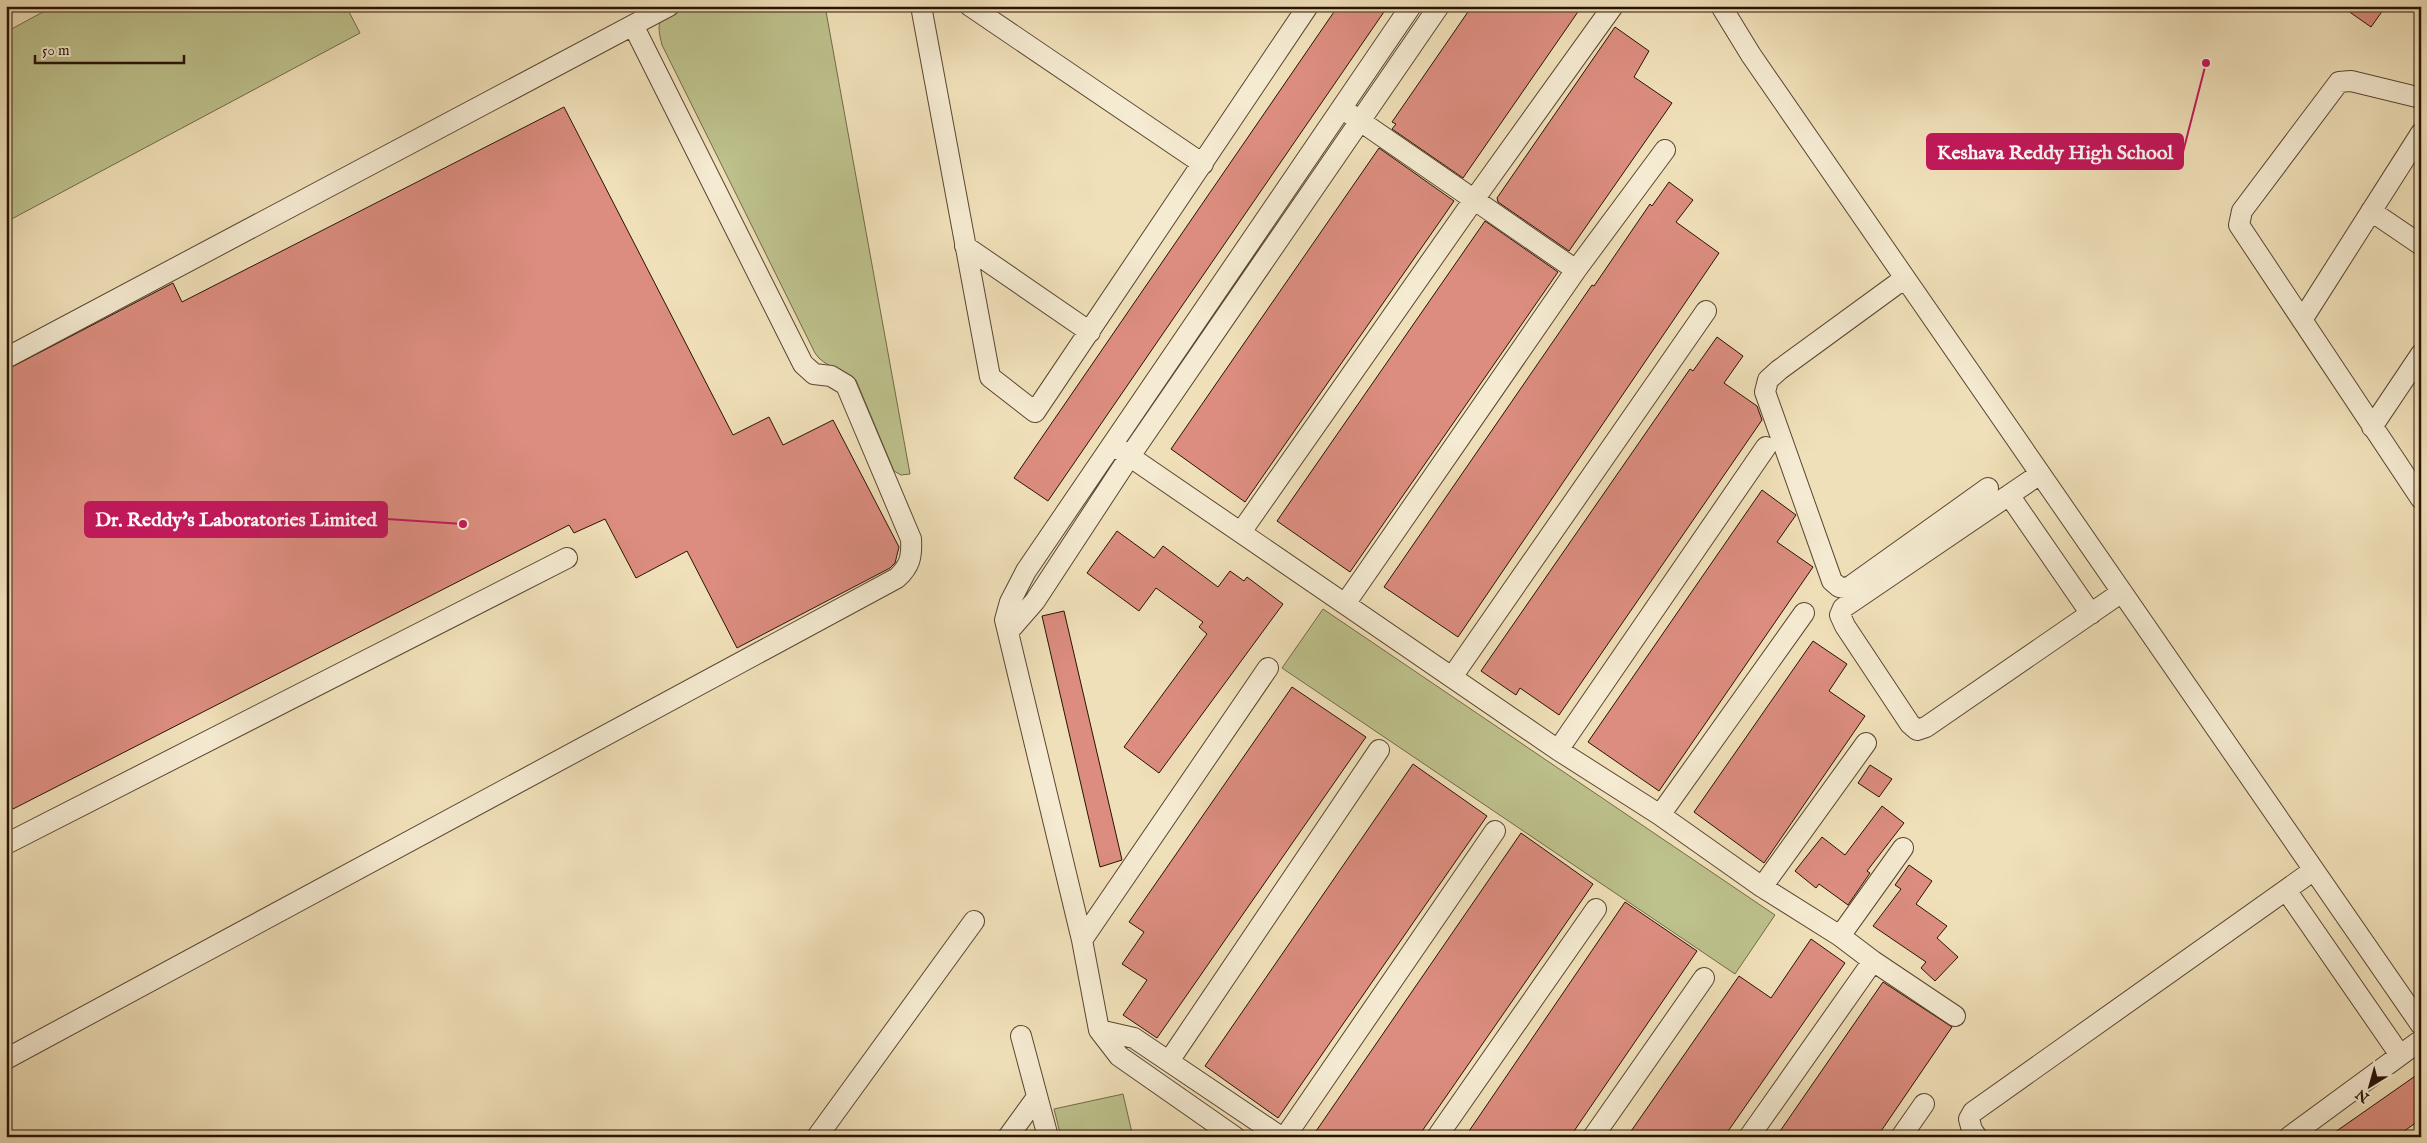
<svg xmlns="http://www.w3.org/2000/svg" width="2427" height="1143" viewBox="0 0 2427 1143" font-family="'IM FELL English',serif">
	<style>
		.green { fill: #bdc18c; stroke: #726a48 }
		.building { fill: #dc8d7f; stroke: #281304 }
		.lines { fill: none; stroke-linecap: round; stroke-linejoin: round }
		.minor-casing { stroke: #5a4631; stroke-width: 22 }
		.minor { stroke: #f5ebd2; stroke-width: 20 }
		.leader { fill: none; stroke: #c2185b; stroke-width: 2 }
		.callout-dot { fill: #c2185b; stroke: #f5ebd2; stroke-width: 2 }
		.callout { fill: #c2185b; stroke: #c2185b; stroke-width: 2 }
		.callout-label { font-size: 20px; text-anchor: middle; font-weight: bold; fill: #fff }
	</style>
	<rect width="100%" height="100%" fill="#f0e0b9"/>
	<filter id="stains"><feTurbulence type="fractalNoise" baseFrequency=".004" numOctaves="4"/><feColorMatrix values="0 0 0 0 .2 0 0 0 0 .09 0 0 0 0 .02 0 0 0 .5 -.17"/></filter>
	<radialGradient id="worn" r=".72"><stop offset=".6" stop-color="#630" stop-opacity="0"/><stop offset="1" stop-color="#630" stop-opacity=".3"/></radialGradient>
	<path class="green" d="M54,6H346L360,33L6,222V32Z
		M679,6H825L910,474L901,475L894,471L856,380C844,368 824,368 815,353L662,45C656,21 658,19 679,6Z
		M1323,609L1775,915L1735,974L1282,668Z
		M1123,1094L1133,1137H1061L1054,1109Z"/>
	<path class="building" d="M1338,6H1388L1048,501L1014,478Z
		M1472,6H1582L1463,178L1392,129L1396,124L1392,122Z
		M2341,6H2386L2371,27Z
		M1615,27L1649,51L1634,77L1672,103L1569,251L1498,202L1497,198Z
		M564,107L733,435L769,417L783,445L833,420L899,547L895,563L890,568L737,648L687,551L636,578L605,519L574,533L569,525L13,809L6,797V370L173,283L182,302Z
		M1379,148L1454,201L1245,502L1171,449Z
		M1669,182L1693,200L1676,222L1719,253L1458,637L1384,587L1592,285L1594,286L1650,204L1652,206Z
		M1485,221L1558,272L1350,572L1277,521Z
		M1717,337L1743,356L1724,383L1757,406L1762,420L1559,715L1520,688L1516,695L1481,671L1690,369L1693,371Z
		M1762,490L1796,515L1777,542L1813,567L1659,791L1588,742Z
		M1117,531L1154,558L1163,546L1218,587L1230,571L1244,581L1247,577L1283,604L1159,773L1124,747L1207,634L1199,627L1203,622L1156,588L1139,611L1087,573Z
		M1064,611L1122,860L1100,867L1042,616Z
		M1813,641L1847,664L1829,691L1865,716L1764,863L1694,812Z
		M1292,687L1366,737L1157,1038L1123,1015L1147,980L1122,964L1144,932L1129,922Z
		M1413,764L1487,816L1278,1118L1205,1066Z
		M1870,765L1892,779L1879,797L1858,783Z
		M1882,806L1904,823L1867,871L1870,873L1848,905L1819,884L1816,888L1795,871L1822,837L1845,855Z
		M1521,833L1593,884L1524,984L1418,1137H1312Z
		M1909,865L1932,881L1916,904L1947,926L1937,938L1958,957L1935,981L1921,968L1926,962L1873,926L1901,889L1895,885Z
		M1625,902L1697,951L1613,1074L1570,1137H1465Z
		M1811,939L1845,963L1724,1137H1627L1739,976L1771,998Z
		M1883,982L1952,1027L1877,1137H1776Z
		M2421,1072V1119L2396,1137H2328Z"/>
	<g class="lines">
		<g class="minor-casing">
			<path id="minor" d="M921,6L990,377L1035,412L1308,6
				M970,6L1203,164
				M1721,6L1751,55L2421,1025
				M2421,98L2351,81L2339,82L2242,211L2239,225L2421,499
				M1350,114L1576,270L1665,150
				M2371,211L2421,245
				M965,246L1090,332
				M1905,278L1779,370L1768,380L1765,392L1832,581L1839,587L1848,588L1988,488
				M2302,320L2421,133
				M6,358L669,6
				M2372,427L2421,354
				M1113,445L1558,750L1660,815L1762,887L1840,936L1873,961L1955,1016
				M2040,474L1843,608L1840,615L1845,626L1910,724L1917,730L1926,727L2122,592
				M2009,495L2091,614
				M1241,532L1473,201L1613,6
				M1345,604L1576,270
				M1008,632L1035,601L1130,456L1439,6
				M1452,677L1706,311
				M1558,750L1766,447
				M1660,815L1804,613
				M6,844L567,558
				M1762,887L1866,743
				M2286,890L2400,1055
				M1840,936L1903,848
				M1082,940L1268,668
				M1099,1030L1134,1038L1281,1137
				M1021,1036L1048,1137
				M6,1059L897,578C910,566 912,557 911,539L846,385L831,376L814,374L803,364L633,25
				M1169,1061L1379,750
				M817,1137L974,921
				M1008,1137L1037,1097
				M1235,1137L1119,1056L1099,1030L1082,940L1005,620L1010,602L1026,571L1411,6
				M1285,1137L1495,831
				M1437,1137L1596,909
				M1593,1137L1704,978
				M1749,1137L1873,961
				M1901,1137L1924,1104
				M1977,1137L1972,1130L1969,1119L1973,1112L2314,870
				M2289,1137L2421,1040"/>
		</g>
		<use href="#minor" class="minor"/>
	</g>
	<path class="leader" d="M2206 63L2183 152M463 524L387 519"/>
	<g class="callout-dot">
		<circle cx="2206" cy="63" r="5"/>
		<circle cx="463" cy="524" r="5"/>
	</g>
	<g class="callout">
		<rect x="1927" y="134" width="256" height="35" rx="5"/>
		<rect x="85" y="502" width="302" height="35" rx="5"/>
	</g>
	<g class="callout-label">
		<text x="2055" y="159">Keshava Reddy High School</text>
		<text x="236" y="526">Dr. Reddy's Laboratories Limited</text>
	</g>
	<rect width="2427" height="1143" fill="none" stroke="#f0e0b9" stroke-width="25"/>
	<rect x="8" y="8" width="2412" height="1128" fill="none" stroke="#281304" stroke-width="2.5"/>
	<rect x="12" y="12" width="2402" height="1118" fill="none" stroke="#281304"/>
	<g transform="translate(2370 1086) rotate(217)" stroke="#f5ebd2" stroke-width="4" paint-order="stroke">
	<path d="M0-4L9 19L0 12L-9 19Z" fill="#281304"/>
	<text y="-8" font-size="14" font-weight="bold" text-anchor="middle" fill="#281304">N</text>
	</g>
	<path d="M35 55v8h149v-8" fill="none" stroke="#281304" stroke-width="2.5"/>
	<text x="42" y="55" font-size="15" fill="#281304" stroke="#f5ebd2" stroke-width="4" paint-order="stroke">50 m</text>
	<rect width="100%" height="100%" filter="url(#stains)"/>
	<rect width="100%" height="100%" fill="url(#worn)"/>
</svg>
